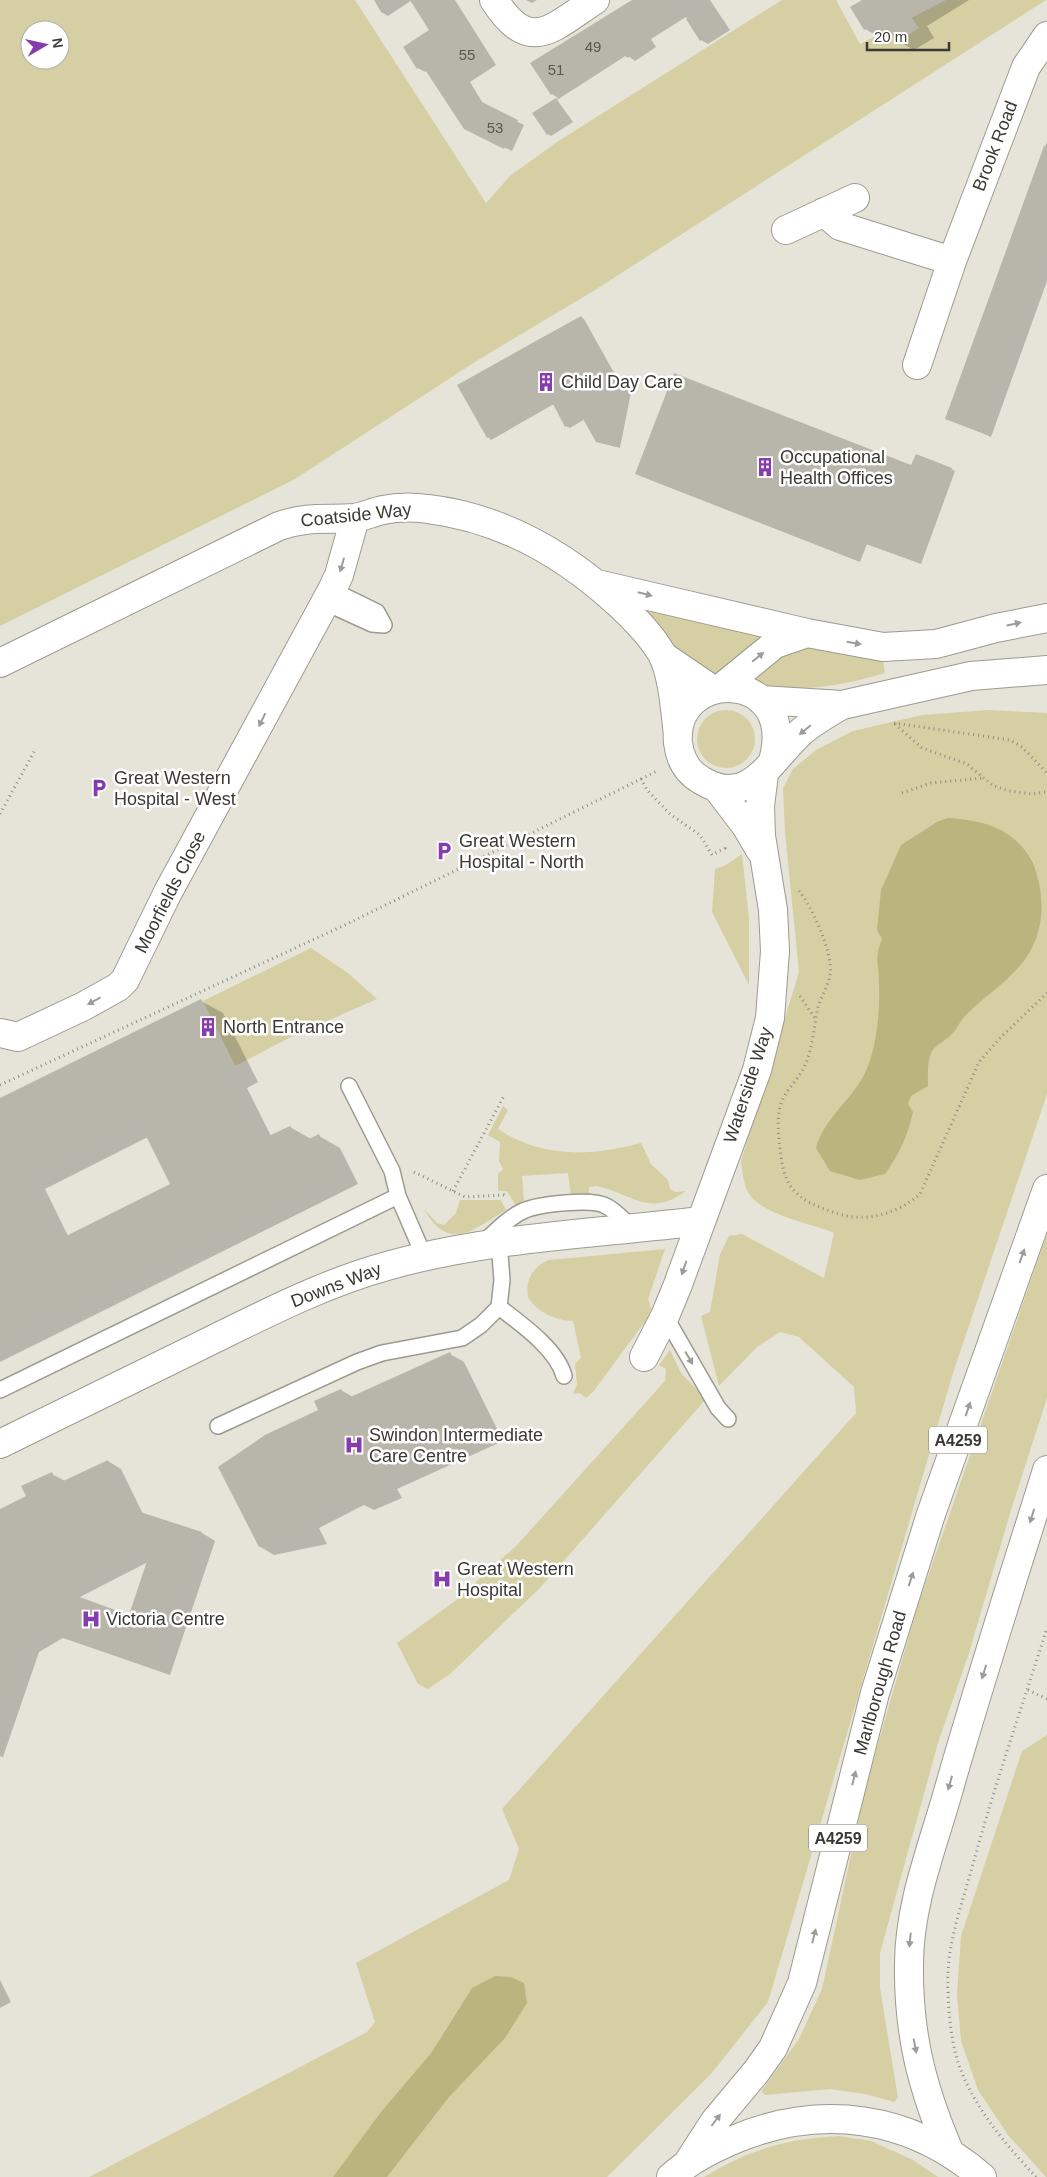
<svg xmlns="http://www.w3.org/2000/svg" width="1047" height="2177" viewBox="0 0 1047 2177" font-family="Helvetica,sans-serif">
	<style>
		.green { fill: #d5cfa3; fill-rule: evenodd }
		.water { fill: #bbb47e }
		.shadow { fill: #0003; fill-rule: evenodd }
		.building { fill: #b8b6aa; fill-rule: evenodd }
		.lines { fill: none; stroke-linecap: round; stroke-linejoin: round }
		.lane-casing { stroke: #9c9b8f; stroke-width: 18 }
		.street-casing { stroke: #9c9b8f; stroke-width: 30 }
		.primary-casing { stroke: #9c9b8f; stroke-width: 30 }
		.path { stroke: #8e8c84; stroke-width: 3; stroke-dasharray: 1 4; stroke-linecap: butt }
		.lane { stroke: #fff; stroke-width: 15 }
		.street { stroke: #fff; stroke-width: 28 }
		.primary { stroke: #fff; stroke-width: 28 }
		.oneway { fill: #9c9c9a }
		.labels { text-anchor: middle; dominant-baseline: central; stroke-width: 5; stroke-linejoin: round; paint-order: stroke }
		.number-label { font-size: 15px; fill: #5a5852 }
		.shield { fill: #fff; stroke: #757471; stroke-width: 1 }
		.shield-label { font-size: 16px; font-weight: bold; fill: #3a3934 }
		.street-label { font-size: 18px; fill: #3a3934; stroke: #fff }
		.poi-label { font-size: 18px; fill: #3a3934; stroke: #fff; text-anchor: start }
	</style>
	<rect width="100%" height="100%" fill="#e6e4d8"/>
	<path class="green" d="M0,0H355L486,203L510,176L557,142L782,0H836L860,44L946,0H1046L595,290L478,360L295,479L0,626ZM30,30H60V60H30Z
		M643,606L768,634L717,678L674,651L640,610Z
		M797,643L882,654L885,673C841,686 798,694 753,683L750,677Z
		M989,710L1047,713V1094L953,1373L768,2002L711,2074L607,2177H89L367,2032L375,2022L356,1963L509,1880L519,1849L502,1809L856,1413L854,1387L799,1337L780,1332L757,1347L719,1386L701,1316L710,1312L720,1254L729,1236L742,1234L824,1278L834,1233C809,1222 753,1215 745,1185C743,1177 742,1169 741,1161L799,972L785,833L783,788L793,769L816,750L853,731L922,715Z
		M697 739a29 29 0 1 1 58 0a29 29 0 1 1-58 0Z
		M742,854L749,919V985L712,912L715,869L726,865Z
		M311,948L348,973L377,999L291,1037L235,1066L203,1001Z
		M503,1106L508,1110L498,1129C543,1159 591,1156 641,1143L651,1164L668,1180L670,1189L676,1192L686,1191C649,1218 634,1194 596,1186L589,1187V1194L571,1197L568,1173L522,1176L524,1201L516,1206L507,1191H498V1174L503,1169L499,1161L500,1142L488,1135Z
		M460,1200H501L506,1210C474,1229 449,1254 424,1209L437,1223L444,1225L456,1213Z
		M1047,1234V1398L1011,1510L969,1653L938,1743L880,1953V1988L898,2098L894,2102L865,2094L830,2089L765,2095L762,2092L763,2089L799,2039L822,1989L866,1786L917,1608Z
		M665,1249L648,1299L651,1309L647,1325L644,1323L593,1392L586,1398L580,1393L573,1394L577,1384L575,1364L581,1358L573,1321C557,1321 536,1312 528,1297C525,1280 533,1266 549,1260Z
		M670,1350L681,1373L706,1399L540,1588L450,1674L428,1689L418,1684L397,1643L455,1601L517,1545L665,1381L666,1369L659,1365Z
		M1047,1735V2177H1046L1008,2135L978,2090L961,2041L957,1995L961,1936L1022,1751Z
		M839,2136L871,2141L913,2160L938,2177H704C750,2149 786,2139 839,2136Z"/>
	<path class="water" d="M947,818C983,820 1015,828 1033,863C1047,900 1045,938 1018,968C1002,986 981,999 964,1017C959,1023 956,1030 951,1035C945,1041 934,1046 931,1053C927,1063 928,1075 928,1086L911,1096L908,1104L913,1112C908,1135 899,1155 885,1174L860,1180L830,1171L816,1148C825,1116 852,1101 866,1071C877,1046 880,1011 879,984C879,963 874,959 882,939L877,930L881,890L901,845L937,822Z
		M495,1976L511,1977L524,1983L527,2003L505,2038L449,2097L387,2177H333L381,2112L432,2052L472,1988Z"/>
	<path class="shadow" d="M374,0H455L496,65L470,82L484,105L524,125L512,151L472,132L427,70L425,72L418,68L431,30L412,0L388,16L381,12Z
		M526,0H537L532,3Z
		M633,0H710L730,30L708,44L701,40L686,17L651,39L656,47L635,61L627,55L557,100L573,122L551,136L548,134L534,113L558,98L552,94Z
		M864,0H969L927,26L934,38L914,50L898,41L892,31L881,38L865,29Z
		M1047,142V281L991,437L947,418Z
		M581,317L584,319L617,378L633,382L620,448L597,441L585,419L570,428L566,426L554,404L491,440L488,437Z
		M912,467L951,469L955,471L921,564L867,544L860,562L641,476Z
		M201,1001L223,1013L258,1082L247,1088L271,1136L290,1127L311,1139L319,1136L340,1148L358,1184L0,1362V1099ZM148,1137L172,1185L68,1236L45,1189Z
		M450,1354L464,1362L503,1441L397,1489L402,1498L374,1510L364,1505L319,1528L327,1544L274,1555L259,1546L320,1410L341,1390L353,1397Z
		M108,1461L121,1469L143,1514L202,1533L215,1541L170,1675L63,1638L39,1652L3,1757L0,1756V1510L27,1497L52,1474L65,1481ZM148,1562L130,1617L78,1598Z
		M0,1980L11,2002L0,2008Z"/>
	<path class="building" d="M410,0H450L490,61L463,78L478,100L518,120L504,149L464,129L422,65L417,69L403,47L429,30Z
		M632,0H668L677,15L645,35L650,43L627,58L622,50L551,95L530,63Z
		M862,0H939L911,17L919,28L897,42L882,18L864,30L850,7Z
		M709,4L723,26L700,41L686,19Z
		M556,98L570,120L547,135L532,113Z
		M1044,146H1047V253L982,433L945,419Z
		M581,316L614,376L630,379L616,447L596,442L582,417L565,427L552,402L487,438L457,385Z
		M674,373L911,465L916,454L952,468L917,562L863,543L856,560L635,474Z
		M201,999L237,1069L226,1076L258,1141L290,1126L299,1144L319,1134L337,1172L0,1339V1098ZM138,1120L170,1184L56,1241L24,1176Z
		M450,1352L490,1433L384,1481L388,1490L359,1503L355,1494L306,1520L314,1536L259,1547L218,1467L265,1435L318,1410L314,1401L341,1389L346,1399Z
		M108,1460L131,1509L202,1532L157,1668L48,1631L25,1644L4,1707H0V1509L26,1496L21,1486L52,1472L57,1484ZM152,1546L129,1615L63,1591Z"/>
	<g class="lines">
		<g class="lane-casing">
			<path id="lane" d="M332,590L377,612L384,625
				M326,603L372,624L384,625
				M349,1086L392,1171L398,1196L424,1256
				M484,1242C496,1231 508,1218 523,1211C538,1204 593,1198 606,1206C616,1211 624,1221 633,1228
				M499,1242L502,1280L499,1307C521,1324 557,1349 564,1376
				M665,1316L718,1408L728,1419
				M0,1390L398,1196
				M218,1426L357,1362L382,1353L462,1338L481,1325L499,1307"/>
		</g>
		<g class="street-casing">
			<path id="street" d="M494,0C530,56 552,28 595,0
				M824,212L840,226L952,261
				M786,230L855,198
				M917,365L952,261L1026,67L1047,36
				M597,584L807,633L883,647L936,644L996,628L1047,618
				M663,656L713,690
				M0,663L279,526C309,516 325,520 354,518C363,517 373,512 383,510C397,507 414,507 428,509C503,518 566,555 620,605C636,620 651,635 662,654C673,675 675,711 678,735
				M721,688L775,644L807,633
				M761,700L842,705L971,676L1047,670
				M773,761C799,666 671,668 678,743C680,759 687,772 701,780C749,810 771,759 801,732C814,721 828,713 842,705
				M717,788L746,826L760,850
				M0,1033L18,1037L84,1006L118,987L125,980L168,892L332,590L339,575L355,518
				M644,1357L665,1316L677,1287L757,1070L770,1018L775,951L773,910L761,836L760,806L764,774
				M0,1444C70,1410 140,1375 210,1341C267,1313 325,1283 387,1266C488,1237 595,1234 700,1221"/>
		</g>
		<g class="primary-casing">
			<path id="primary" d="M949,2151C922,2088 908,2034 909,1964C909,1908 930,1853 946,1799C977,1689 1013,1579 1047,1470
				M689,2161L715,2121L756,2072L773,2048L802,1983L875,1693L931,1514L1047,1189
				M671,2177C690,2160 710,2150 733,2140C820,2103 910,2115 982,2177"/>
		</g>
		<path class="path" d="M894,723L1010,740L1022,747L1047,773
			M895,724L922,748L967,764L992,785L1009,791L1032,794L1047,792
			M641,779L657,771
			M902,793L931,783L984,778
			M0,814L35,750
			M799,891C812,906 834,955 830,975C828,986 821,997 818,1007C814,1026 813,1046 806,1063C800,1078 788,1087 782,1101C777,1112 778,1128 779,1139C783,1188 792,1199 839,1214C867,1223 899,1213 920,1194L979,1062L999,1039L1047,993
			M800,996L816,1020
			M0,1085L347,924L641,779L647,790L670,814L700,835L712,855L725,848L723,845
			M414,1172L465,1197L504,1195L506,1197
			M453,1191L505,1094
			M1028,1690L1047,1699
			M1036,2177C1006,2145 976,2110 960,2068C949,2039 945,1983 950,1952C955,1922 965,1893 973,1864C995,1784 1022,1707 1047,1628"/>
		<use href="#lane" class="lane"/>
		<use href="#street" class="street"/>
		<use href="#primary" class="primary"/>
	</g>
	<defs><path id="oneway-solid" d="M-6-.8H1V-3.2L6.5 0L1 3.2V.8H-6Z" transform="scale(1.25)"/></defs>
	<g class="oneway">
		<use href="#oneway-solid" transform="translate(342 565) rotate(106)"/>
		<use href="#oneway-solid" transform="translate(645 594) rotate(14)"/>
		<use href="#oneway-solid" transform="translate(1014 624) rotate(-12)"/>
		<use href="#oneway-solid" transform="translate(854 643) rotate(10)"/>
		<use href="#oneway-solid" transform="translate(758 657) rotate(-39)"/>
		<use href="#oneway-solid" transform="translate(262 720) rotate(116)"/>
		<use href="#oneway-solid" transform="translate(805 730) rotate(141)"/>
		<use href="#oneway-solid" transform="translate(94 1001) rotate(151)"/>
		<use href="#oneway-solid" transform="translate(1022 1256) rotate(-70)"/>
		<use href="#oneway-solid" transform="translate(684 1268) rotate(109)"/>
		<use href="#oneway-solid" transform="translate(689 1358) rotate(60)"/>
		<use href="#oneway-solid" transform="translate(968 1409) rotate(-71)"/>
		<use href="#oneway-solid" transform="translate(1032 1516) rotate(107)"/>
		<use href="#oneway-solid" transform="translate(911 1579) rotate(-72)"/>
		<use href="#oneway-solid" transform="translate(984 1672) rotate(107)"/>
		<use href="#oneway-solid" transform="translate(854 1778) rotate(-76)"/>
		<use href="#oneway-solid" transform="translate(950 1783) rotate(106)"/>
		<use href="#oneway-solid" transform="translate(814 1936) rotate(-76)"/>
		<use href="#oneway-solid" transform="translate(910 1940) rotate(96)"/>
		<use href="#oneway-solid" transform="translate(915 2046) rotate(79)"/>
		<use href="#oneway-solid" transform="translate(716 2120) rotate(-53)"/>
	</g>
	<defs>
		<g id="building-bare" transform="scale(1.5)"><path d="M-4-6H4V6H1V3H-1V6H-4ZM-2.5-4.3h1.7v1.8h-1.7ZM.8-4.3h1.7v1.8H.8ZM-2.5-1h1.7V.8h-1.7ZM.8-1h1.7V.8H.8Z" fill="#863cae" stroke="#fff" stroke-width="2.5" paint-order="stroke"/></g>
		<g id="parking-bare" transform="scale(1.5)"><path d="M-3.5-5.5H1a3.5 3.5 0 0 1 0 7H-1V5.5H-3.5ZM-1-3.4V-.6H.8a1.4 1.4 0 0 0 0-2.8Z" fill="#863cae" stroke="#fff" stroke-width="2.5" paint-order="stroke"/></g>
		<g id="hospital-bare" transform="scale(1.5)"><path d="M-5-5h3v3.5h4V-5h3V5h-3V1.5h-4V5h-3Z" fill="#863cae" stroke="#fff" stroke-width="2.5" paint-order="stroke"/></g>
	</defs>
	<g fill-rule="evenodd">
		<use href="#building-bare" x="546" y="382"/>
		<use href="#building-bare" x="765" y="467"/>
		<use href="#parking-bare" x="99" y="788"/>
		<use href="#parking-bare" x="444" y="851"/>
		<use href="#building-bare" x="208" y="1027"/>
		<use href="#hospital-bare" x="354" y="1445"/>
		<use href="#hospital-bare" x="442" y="1579"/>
		<use href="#hospital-bare" x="91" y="1619"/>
	</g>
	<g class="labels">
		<g class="number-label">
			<text x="593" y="46">49</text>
			<text x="467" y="54">55</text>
			<text x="556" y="69">51</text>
			<text x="495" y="127">53</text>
		</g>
		<g class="shield">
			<rect x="929" y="1426.5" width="58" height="27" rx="4"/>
			<rect x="809" y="1824.5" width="58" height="27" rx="4"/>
		</g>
		<g class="shield-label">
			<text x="958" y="1440">A4259</text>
			<text x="838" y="1838">A4259</text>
		</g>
		<g class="street-label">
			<text transform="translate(995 146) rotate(-69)">Brook Road</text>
			<text transform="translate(356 515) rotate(-6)">Coatside Way</text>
			<text transform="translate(170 892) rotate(-63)">Moorfields Close</text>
			<text transform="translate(748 1085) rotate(-72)">Waterside Way</text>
			<text transform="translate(336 1285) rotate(-21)">Downs Way</text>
			<text transform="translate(880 1683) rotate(-74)">Marlborough Road</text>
		</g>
		<g class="poi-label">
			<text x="561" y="382">Child Day Care</text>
			<text x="780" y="457">Occupational<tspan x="780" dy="21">Health Offices</tspan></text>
			<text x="114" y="778">Great Western<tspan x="114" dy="21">Hospital - West</tspan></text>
			<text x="459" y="841">Great Western<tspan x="459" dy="21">Hospital - North</tspan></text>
			<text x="223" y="1027">North Entrance</text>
			<text x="369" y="1435">Swindon Intermediate<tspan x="369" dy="21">Care Centre</tspan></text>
			<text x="457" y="1569">Great Western<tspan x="457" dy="21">Hospital</tspan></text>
			<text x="106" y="1619">Victoria Centre</text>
		</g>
	</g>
	<g transform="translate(45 45) rotate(81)"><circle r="24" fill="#ffffff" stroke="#b0b0ae"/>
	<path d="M0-4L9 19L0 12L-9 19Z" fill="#863cae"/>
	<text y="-8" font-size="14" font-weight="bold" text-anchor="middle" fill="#3a3934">N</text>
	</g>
	<path d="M867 42v8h82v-8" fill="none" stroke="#3a3934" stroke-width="2.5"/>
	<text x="874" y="42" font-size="15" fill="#3a3934" stroke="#ffffff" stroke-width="4" paint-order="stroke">20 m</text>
</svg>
